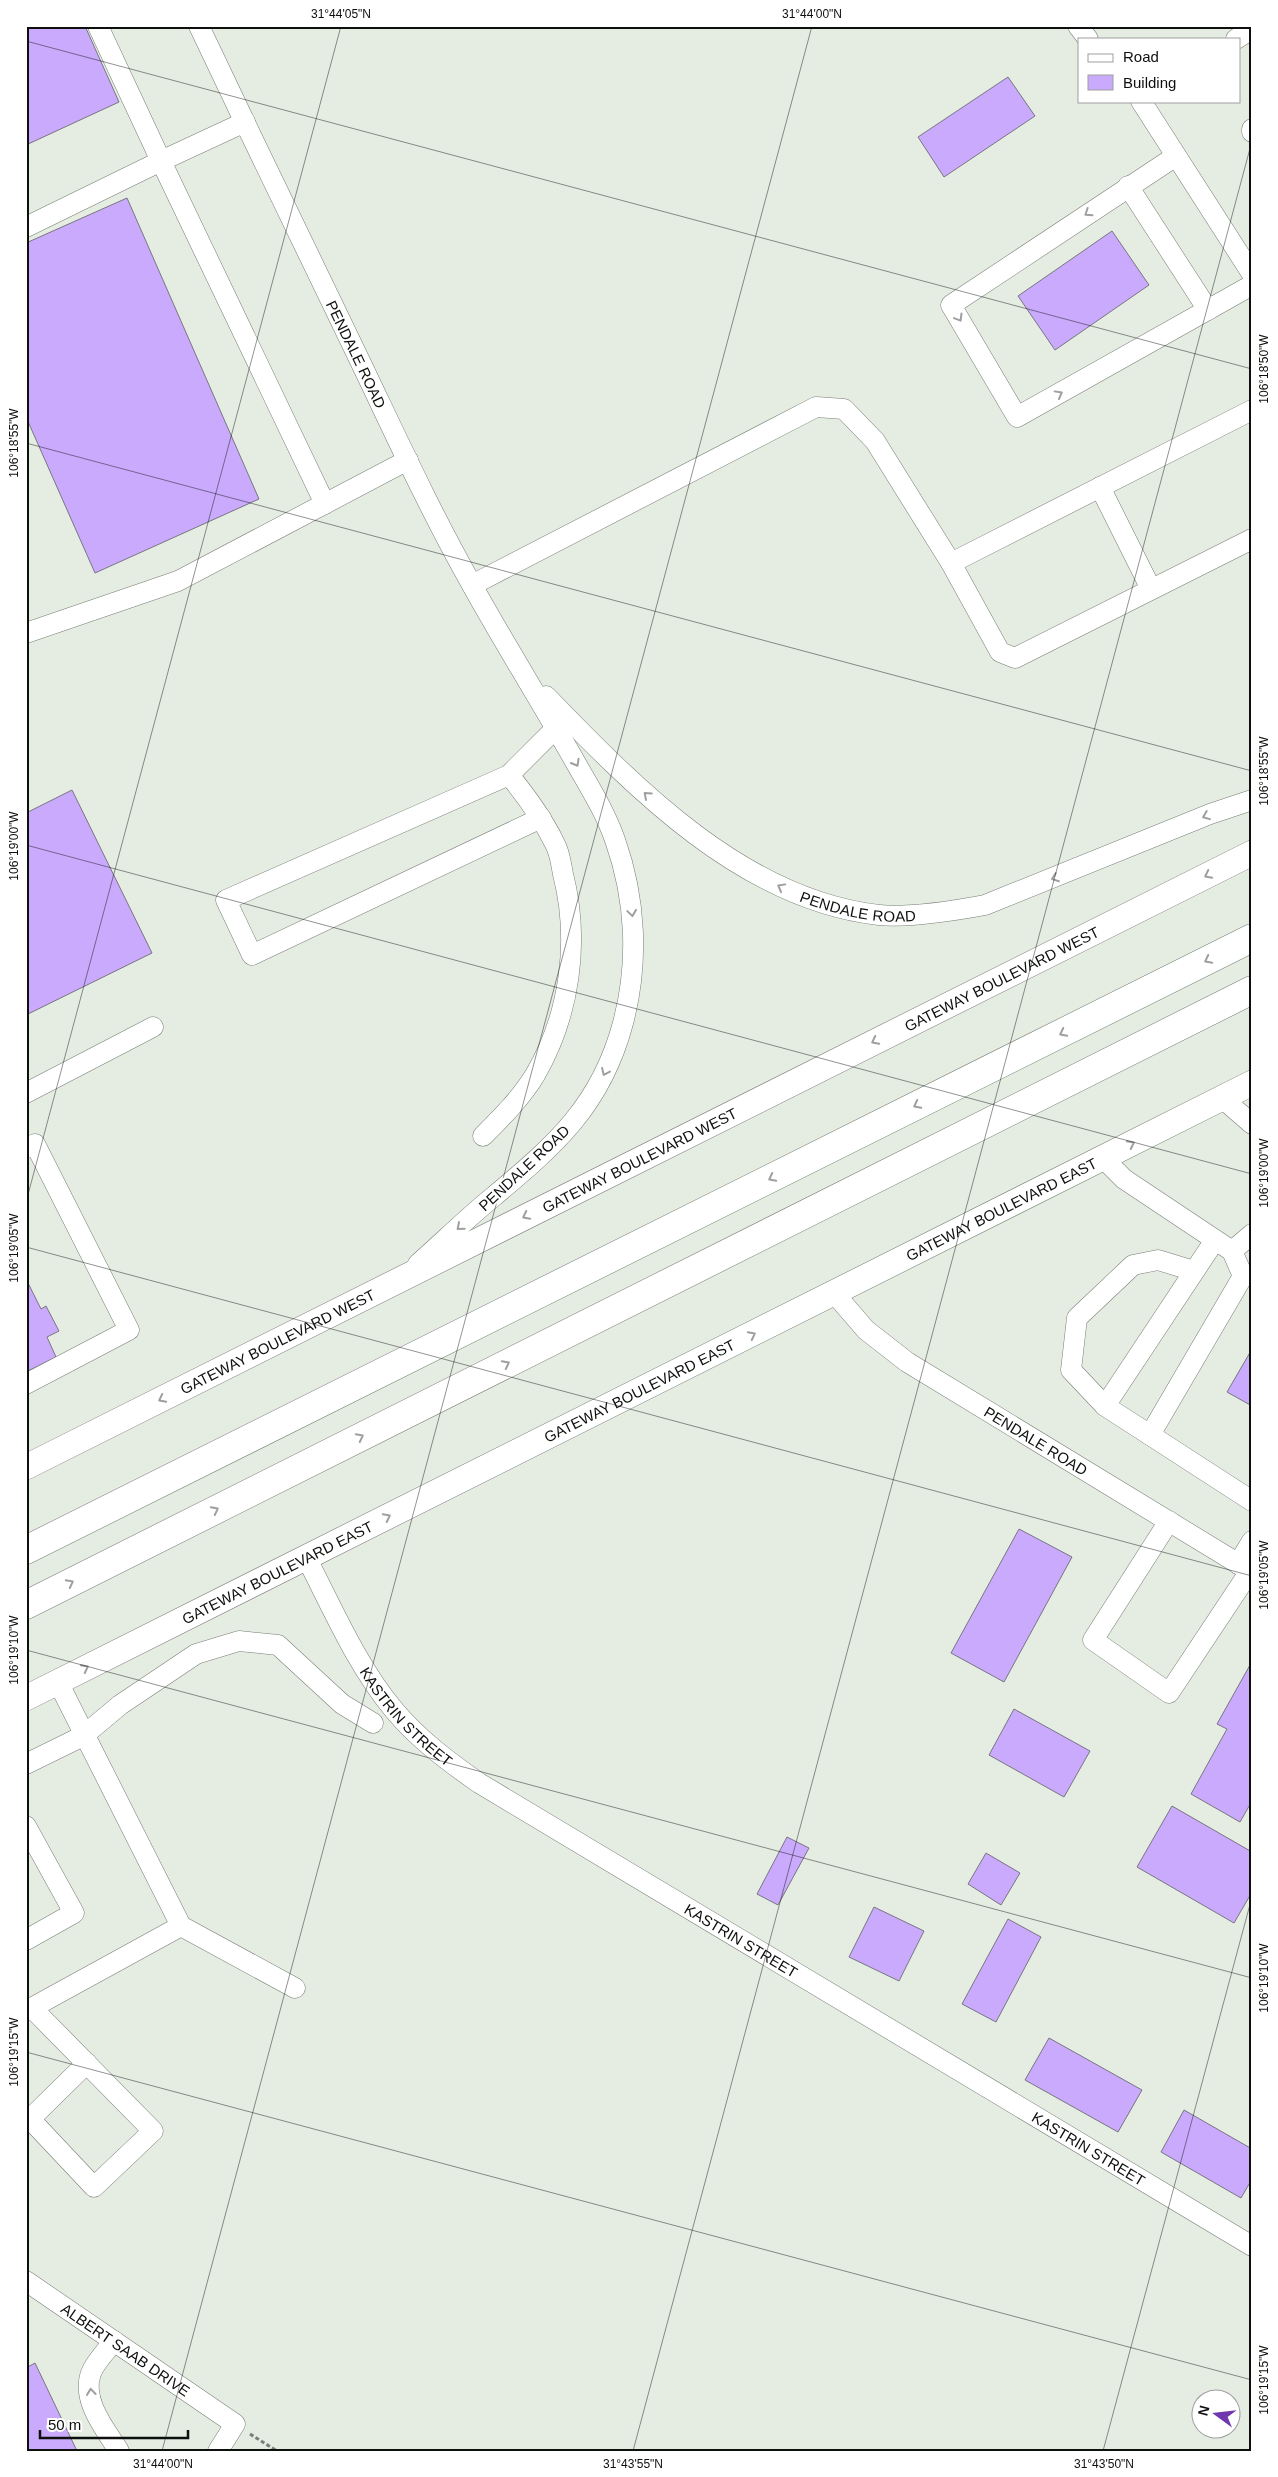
<svg xmlns="http://www.w3.org/2000/svg" width="1278" height="2477" viewBox="0 0 1278 2477" font-family="Helvetica,sans-serif">
	<style>
		.building { fill: #c9aafd; stroke: #78757f }
		.lines { fill: none; stroke-linecap: round; stroke-linejoin: round }
		.minor-casing { stroke: #777e76; stroke-width: 21 }
		.major-casing { stroke: #777e76; stroke-width: 26 }
		.highway-casing { stroke: #777e76; stroke-width: 29 }
		.path { stroke: #797f78; stroke-width: 3; stroke-dasharray: 4 2.5; stroke-linecap: butt }
		.minor { stroke: #fff; stroke-width: 20 }
		.major { stroke: #fff; stroke-width: 25 }
		.highway { stroke: #fff; stroke-width: 28 }
		.oneway { stroke: #9e9f9e }
		.ticks { fill: none; stroke: #0d100d; stroke-width: 1; stroke-opacity: 0.45 }
		.labels { text-anchor: middle; dominant-baseline: central; stroke-width: 4; stroke-linejoin: round; paint-order: stroke }
		.street-label { font-size: 15px; fill: #0d100d; stroke: #fff }
		.neatline { fill: none; stroke: #0d100d; stroke-width: 2 }
		.ticks-label { font-size: 12px; text-anchor: middle; fill: #0d100d }
	</style>
	<rect width="100%" height="100%" fill="#e5ede3"/>
	<path class="building" d="M26,26H85L119,102L26,145Z
		M1008,77L1035,116L944,177L918,137Z
		M127,198L259,499L95,573L26,417V243Z
		M1112,231L1149,285L1055,350L1018,296Z
		M72,790L152,953L26,1015V813Z
		M26,1279L41,1309L46,1306L59,1331L47,1337L56,1357L26,1372Z
		M1252,1349V1406L1227,1392Z
		M1019,1529L1072,1557L1004,1682L951,1653Z
		M1250,1665L1252,1667V1801L1240,1822L1191,1794L1227,1729L1217,1724Z
		M1014,1709L1090,1751L1064,1797L989,1755Z
		M1172,1806L1252,1852V1892L1234,1923L1137,1867Z
		M787,1837L809,1848L778,1905L757,1894Z
		M986,1853L1020,1873L1001,1905L968,1884Z
		M874,1907L924,1931L899,1981L849,1957Z
		M1008,1919L1041,1937L996,2022L962,2004Z
		M1049,2038L1142,2090L1118,2132L1025,2080Z
		M1184,2110L1252,2149V2179L1241,2198L1161,2152Z
		M35,2363L77,2451H26V2368Z"/>
	<g class="lines">
		<g class="minor-casing">
			<g id="minor">
				<path id="s1" d="M199,26C252,138 306,250 360,361C396,436 431,513 472,585C504,643 540,700 573,758C588,785 605,811 615,840C636,899 639,963 623,1023C601,1106 555,1145 493,1197C467,1218 443,1242 418,1264"/>
				<path d="M1078,26L1088,39"/>
				<path d="M1236,39L1252,29"/>
				<path d="M1141,101L1252,274"/>
				<path d="M245,122L161,161L325,504"/>
				<path d="M1252,129V132"/>
				<path d="M1176,156L951,305L1017,417L1252,285"/>
				<path d="M1128,186L1208,310"/>
				<path d="M26,227L161,161L98,26"/>
				<path d="M1100,487L1151,589"/>
				<path d="M951,563L1252,410"/>
				<path d="M472,585L816,407L844,409L875,441L951,563L1000,652L1015,658L1252,539"/>
				<path d="M26,633L178,581L408,460"/>
				<path id="s2" d="M546,696C636,789 744,900 879,915C911,918 953,911 985,905L1210,814L1252,800"/>
				<path d="M541,818L252,955L226,900L509,775L556,728"/>
				<path d="M26,1093L153,1027"/>
				<path d="M1222,1098L1252,1124"/>
				<path d="M483,1136C502,1117 521,1098 535,1075C570,1015 580,941 563,874C561,864 560,853 555,844C543,819 527,797 509,775"/>
				<path d="M26,1148L35,1144L129,1330L26,1384"/>
				<path d="M1103,1158L1124,1179L1232,1251L1243,1276L1150,1435L1252,1501"/>
				<path d="M1232,1251L1252,1234"/>
				<path id="s3" d="M834,1293L866,1330L907,1362L1252,1572"/>
				<path d="M1105,1406L1215,1240"/>
				<path d="M1150,1435L1105,1406L1071,1370L1077,1318L1133,1265L1158,1260L1194,1271"/>
				<path d="M1169,1521L1093,1640L1169,1693L1250,1571"/>
				<path id="s4" d="M306,1557C333,1609 357,1666 394,1710C418,1739 449,1762 479,1783L1252,2246"/>
				<path d="M1238,1564L1252,1541"/>
				<path d="M26,1764L83,1736L120,1705L196,1654L239,1641L278,1645L342,1704L373,1723"/>
				<path d="M26,1826L74,1913L26,1940"/>
				<path d="M181,1926L295,1988"/>
				<path d="M32,2008L153,2131L94,2187L30,2119L87,2063"/>
				<path d="M26,2011L181,1926L58,1682"/>
				<path id="s5" d="M26,2281L235,2424L218,2451"/>
				<path d="M114,2341C107,2350 95,2362 91,2373C81,2400 105,2429 119,2451"/>
			</g>
		</g>
		<g class="major-casing">
			<g id="major">
				<path id="s6" d="M26,1467L1252,853"/>
				<path id="s7" d="M26,1698L1252,1083"/>
			</g>
		</g>
		<g class="highway-casing">
			<path id="highway" d="M26,1550L1252,938
				M26,1605L1252,990"/>
		</g>
		<path class="path" d="M250,2434L277,2451"/>
		<use href="#minor" class="minor"/>
		<use href="#major" class="major"/>
		<use href="#highway" class="highway"/>
	</g>
	<defs><path id="oneway-chevron" d="M-2-3.5L2.5 0L-2 3.5" fill="none" stroke-width="1.6" stroke-linecap="round" stroke-linejoin="round" transform="scale(1.25)"/></defs>
	<g class="oneway">
		<use href="#oneway-chevron" transform="translate(1088 213) rotate(146)"/>
		<use href="#oneway-chevron" transform="translate(959 318) rotate(59)"/>
		<use href="#oneway-chevron" transform="translate(1059 394) rotate(-29)"/>
		<use href="#oneway-chevron" transform="translate(576 763) rotate(60)"/>
		<use href="#oneway-chevron" transform="translate(647 795) rotate(-138)"/>
		<use href="#oneway-chevron" transform="translate(1206 816) rotate(158)"/>
		<use href="#oneway-chevron" transform="translate(1208 875) rotate(153)"/>
		<use href="#oneway-chevron" transform="translate(1055 878) rotate(159)"/>
		<use href="#oneway-chevron" transform="translate(781 887) rotate(-151)"/>
		<use href="#oneway-chevron" transform="translate(632 913) rotate(82)"/>
		<use href="#oneway-chevron" transform="translate(1208 960) rotate(153)"/>
		<use href="#oneway-chevron" transform="translate(1063 1033) rotate(153)"/>
		<use href="#oneway-chevron" transform="translate(875 1041) rotate(153)"/>
		<use href="#oneway-chevron" transform="translate(605 1072) rotate(115)"/>
		<use href="#oneway-chevron" transform="translate(917 1105) rotate(153)"/>
		<use href="#oneway-chevron" transform="translate(1131 1144) rotate(-27)"/>
		<use href="#oneway-chevron" transform="translate(772 1178) rotate(153)"/>
		<use href="#oneway-chevron" transform="translate(526 1216) rotate(153)"/>
		<use href="#oneway-chevron" transform="translate(460 1227) rotate(139)"/>
		<use href="#oneway-chevron" transform="translate(752 1335) rotate(-27)"/>
		<use href="#oneway-chevron" transform="translate(506 1364) rotate(-27)"/>
		<use href="#oneway-chevron" transform="translate(162 1399) rotate(153)"/>
		<use href="#oneway-chevron" transform="translate(360 1437) rotate(-27)"/>
		<use href="#oneway-chevron" transform="translate(215 1510) rotate(-27)"/>
		<use href="#oneway-chevron" transform="translate(387 1517) rotate(-27)"/>
		<use href="#oneway-chevron" transform="translate(70 1583) rotate(-27)"/>
		<use href="#oneway-chevron" transform="translate(85 1668) rotate(-27)"/>
		<use href="#oneway-chevron" transform="translate(91 2392) rotate(-96)"/>
	</g>
	<path class="ticks" d="M26,41L1252,369M26,443L1252,771M26,845L1252,1174M26,1202L341,26M26,1247L1252,1576M26,1650L1252,1978M26,2052L1252,2380M162,2451L812,26M633,2451L1252,141M1103,2451L1252,1897"/>
	<g class="labels">
		<g class="street-label">
			<text stroke="none"><textPath href="#s1" startOffset="364">PENDALE ROAD</textPath></text>
			<text stroke="none"><textPath href="#s2" startOffset="385">PENDALE ROAD</textPath></text>
			<text stroke="none"><textPath href="#s6" startOffset="1091">GATEWAY BOULEVARD WEST</textPath></text>
			<text stroke="none"><textPath href="#s6" startOffset="686">GATEWAY BOULEVARD WEST</textPath></text>
			<text transform="translate(524 1168) rotate(-43)">PENDALE ROAD</text>
			<text stroke="none"><textPath href="#s7" startOffset="1091">GATEWAY BOULEVARD EAST</textPath></text>
			<text stroke="none"><textPath href="#s6" startOffset="281">GATEWAY BOULEVARD WEST</textPath></text>
			<text stroke="none"><textPath href="#s7" startOffset="686">GATEWAY BOULEVARD EAST</textPath></text>
			<text stroke="none"><textPath href="#s3" startOffset="252">PENDALE ROAD</textPath></text>
			<text stroke="none"><textPath href="#s7" startOffset="281">GATEWAY BOULEVARD EAST</textPath></text>
			<text stroke="none"><textPath href="#s4" startOffset="190">KASTRIN STREET</textPath></text>
			<text stroke="none"><textPath href="#s4" startOffset="595">KASTRIN STREET</textPath></text>
			<text stroke="none"><textPath href="#s4" startOffset="1000">KASTRIN STREET</textPath></text>
			<text stroke="none"><textPath href="#s5" startOffset="121">ALBERT SAAB DRIVE</textPath></text>
		</g>
	</g>
	<rect width="1278" height="2477" fill="none" stroke="#ffffff" stroke-width="55"/>
	<rect x="1078" y="38" width="162" height="65" fill="#ffffff" stroke="#9e9f9e"/>
	<rect x="1088" y="54" width="25" height="8" fill="#ffffff" stroke="#9e9f9e"/>
	<text x="1123" y="62" font-size="15" fill="#0d100d">Road</text>
	<rect x="1088" y="75" width="25" height="15" fill="#c9aafd" stroke="#9e9f9e"/>
	<text x="1123" y="88" font-size="15" fill="#0d100d">Building</text>
	<g transform="translate(1216 2414) rotate(285)"><circle r="24" fill="#ffffff" stroke="#9e9f9e"/>
	<path d="M0-4L9 19L0 12L-9 19Z" fill="#6f38af"/>
	<text y="-8" font-size="14" font-weight="bold" text-anchor="middle" fill="#0d100d">N</text>
	</g>
	<path d="M40 2430v8h148v-8" fill="none" stroke="#0d100d" stroke-width="2.5"/>
	<text x="48" y="2430" font-size="15" fill="#0d100d" stroke="#ffffff" stroke-width="4" paint-order="stroke">50 m</text>
	<rect x="28" y="28" width="1222" height="2422" class="neatline"/>
	<g class="ticks-label">
		<text x="341" y="18">31°44'05"N</text>
		<text x="812" y="18">31°44'00"N</text>
		<text transform="translate(1264 369) rotate(-90)" y="4">106°18'50"W</text>
		<text transform="translate(14 443) rotate(-90)" y="4">106°18'55"W</text>
		<text transform="translate(1264 771) rotate(-90)" y="4">106°18'55"W</text>
		<text transform="translate(14 846) rotate(-90)" y="4">106°19'00"W</text>
		<text transform="translate(1264 1173) rotate(-90)" y="4">106°19'00"W</text>
		<text transform="translate(14 1248) rotate(-90)" y="4">106°19'05"W</text>
		<text transform="translate(1264 1575) rotate(-90)" y="4">106°19'05"W</text>
		<text transform="translate(14 1650) rotate(-90)" y="4">106°19'10"W</text>
		<text transform="translate(1264 1978) rotate(-90)" y="4">106°19'10"W</text>
		<text transform="translate(14 2052) rotate(-90)" y="4">106°19'15"W</text>
		<text transform="translate(1264 2380) rotate(-90)" y="4">106°19'15"W</text>
		<text x="163" y="2468">31°44'00"N</text>
		<text x="633" y="2468">31°43'55"N</text>
		<text x="1104" y="2468">31°43'50"N</text>
	</g>
</svg>
